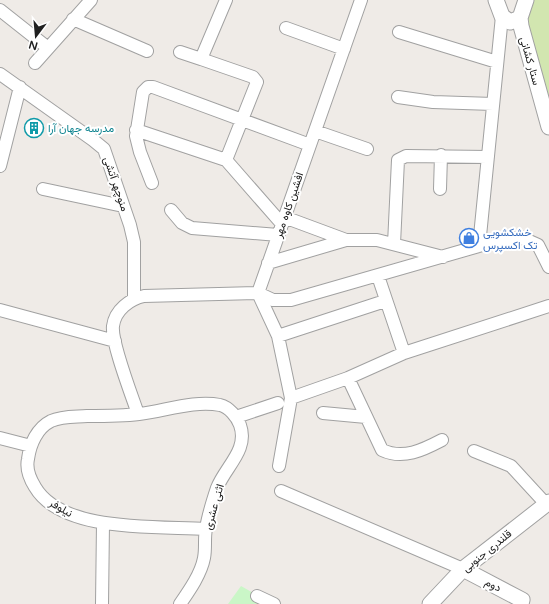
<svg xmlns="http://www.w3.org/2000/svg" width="549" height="604" viewBox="0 0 549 604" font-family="'Varela Round',Vazirmatn,sans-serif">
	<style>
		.grass { fill: #d2e6b0 }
		.park { fill: #caf6c7 }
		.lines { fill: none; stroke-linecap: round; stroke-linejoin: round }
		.minor-casing { stroke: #a1a1a1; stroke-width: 14 }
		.tertiary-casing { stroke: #a1a1a1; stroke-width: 17 }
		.minor { stroke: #fff; stroke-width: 12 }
		.tertiary { stroke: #fff; stroke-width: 15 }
		.labels { text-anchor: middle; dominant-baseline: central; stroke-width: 4; stroke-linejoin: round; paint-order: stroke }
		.street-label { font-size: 11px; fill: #202020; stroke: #fff }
		.culture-label { font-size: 11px; fill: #0d838f; stroke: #fff; text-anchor: start }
		.shop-label { font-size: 11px; fill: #366cbe; stroke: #fff; text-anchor: start }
	</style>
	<rect width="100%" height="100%" fill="#efebe7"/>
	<path class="grass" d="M532,0H549V106L529,36L527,12Z"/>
	<path class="park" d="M241,586L262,598L258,604H228Z"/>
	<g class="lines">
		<g class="minor-casing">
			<path id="minor" d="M226,0L201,59L253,77L257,82L226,160
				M0,10L48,48
				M73,19L147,51
				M286,28L344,49
				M399,32L497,62
				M180,52L201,59
				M35,63L91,0
				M0,74L93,140L104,149L130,225L134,242V298
				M398,97L433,102L493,104
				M136,130L226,160L282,224
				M315,131L367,149
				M0,166L20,87
				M152,183L140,152L136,136L143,92L148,87H153L310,145
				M43,189L123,206
				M440,189L441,155
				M171,210L182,223L192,228L278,235
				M284,217L346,240
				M394,244L398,160L406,156L488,157
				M479,246L502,16
				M268,263L346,240H377L443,257
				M378,276L404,353
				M258,293L361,0
				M258,293L278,336L291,398L279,466
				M0,310L115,341
				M278,336L385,301
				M348,378L382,450C403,460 423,450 442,440
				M291,398L348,378L404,353L549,306
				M323,413L366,417
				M138,414C132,396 111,342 113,326C115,310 130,299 144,296L258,293L273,300H291L479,246L520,237L538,245L549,267
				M236,417L278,403
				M0,438L31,446
				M474,451L511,466L546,504
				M281,491L463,569
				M257,596L274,604
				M102,604L103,523
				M180,604C189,591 201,574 204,558C206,548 204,538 206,529C208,515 213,500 217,488C225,467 249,450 240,425C237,417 229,407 220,405C194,400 165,411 139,414C122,416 104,416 87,416C75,417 62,416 51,421C37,428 30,444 28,459C26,468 30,479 35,487C62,533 158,526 206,529"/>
		</g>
		<g class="tertiary-casing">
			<path id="tertiary" d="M496,0L502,16L510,22L520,18
				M526,0L520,18L521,26L549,127
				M463,569L522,600L521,604
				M430,604L463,569L549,502"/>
		</g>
		<use href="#minor" class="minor"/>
		<use href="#tertiary" class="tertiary"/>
	</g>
	<defs>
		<g id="building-ring" transform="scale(1)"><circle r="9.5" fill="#fff" stroke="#0f9aa8" stroke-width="1.5"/><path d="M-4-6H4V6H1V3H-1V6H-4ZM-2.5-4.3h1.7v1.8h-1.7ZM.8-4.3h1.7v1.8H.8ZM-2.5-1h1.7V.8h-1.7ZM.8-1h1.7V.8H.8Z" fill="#0f9aa8"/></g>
		<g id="shop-ring" transform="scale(1)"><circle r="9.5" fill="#fff" stroke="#3f7fe0" stroke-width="1.5"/><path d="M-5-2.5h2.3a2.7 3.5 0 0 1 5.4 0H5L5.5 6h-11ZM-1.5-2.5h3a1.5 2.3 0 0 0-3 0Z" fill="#3f7fe0"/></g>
	</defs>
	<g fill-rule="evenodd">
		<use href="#building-ring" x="34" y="128"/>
		<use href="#shop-ring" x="469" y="238"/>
	</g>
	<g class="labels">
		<g class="street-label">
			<text transform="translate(530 61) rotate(74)">ستار کشانی</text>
			<text transform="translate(116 184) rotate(71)">منوچهر آتشی</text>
			<text transform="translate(289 205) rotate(-71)">افشین کاوه مهر</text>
			<text transform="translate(214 507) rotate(-74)">اثنی عشری</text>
			<text transform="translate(61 508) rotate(30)">نیلوفر</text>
			<text transform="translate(487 551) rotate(-39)">قلندری جنوبی</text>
			<text transform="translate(493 585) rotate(27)">دوم</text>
		</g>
		<g class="culture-label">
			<text x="48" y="128">مدرسه جهان آرا</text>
		</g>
		<g class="shop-label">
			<text x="483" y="232">خشکشویی<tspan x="483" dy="13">تک اکسپرس</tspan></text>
		</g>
	</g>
	<g transform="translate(36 36) rotate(196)" stroke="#ffffff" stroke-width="3" paint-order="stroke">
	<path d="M0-3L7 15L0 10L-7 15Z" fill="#202020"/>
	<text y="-6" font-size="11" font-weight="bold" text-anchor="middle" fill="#202020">N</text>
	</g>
</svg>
